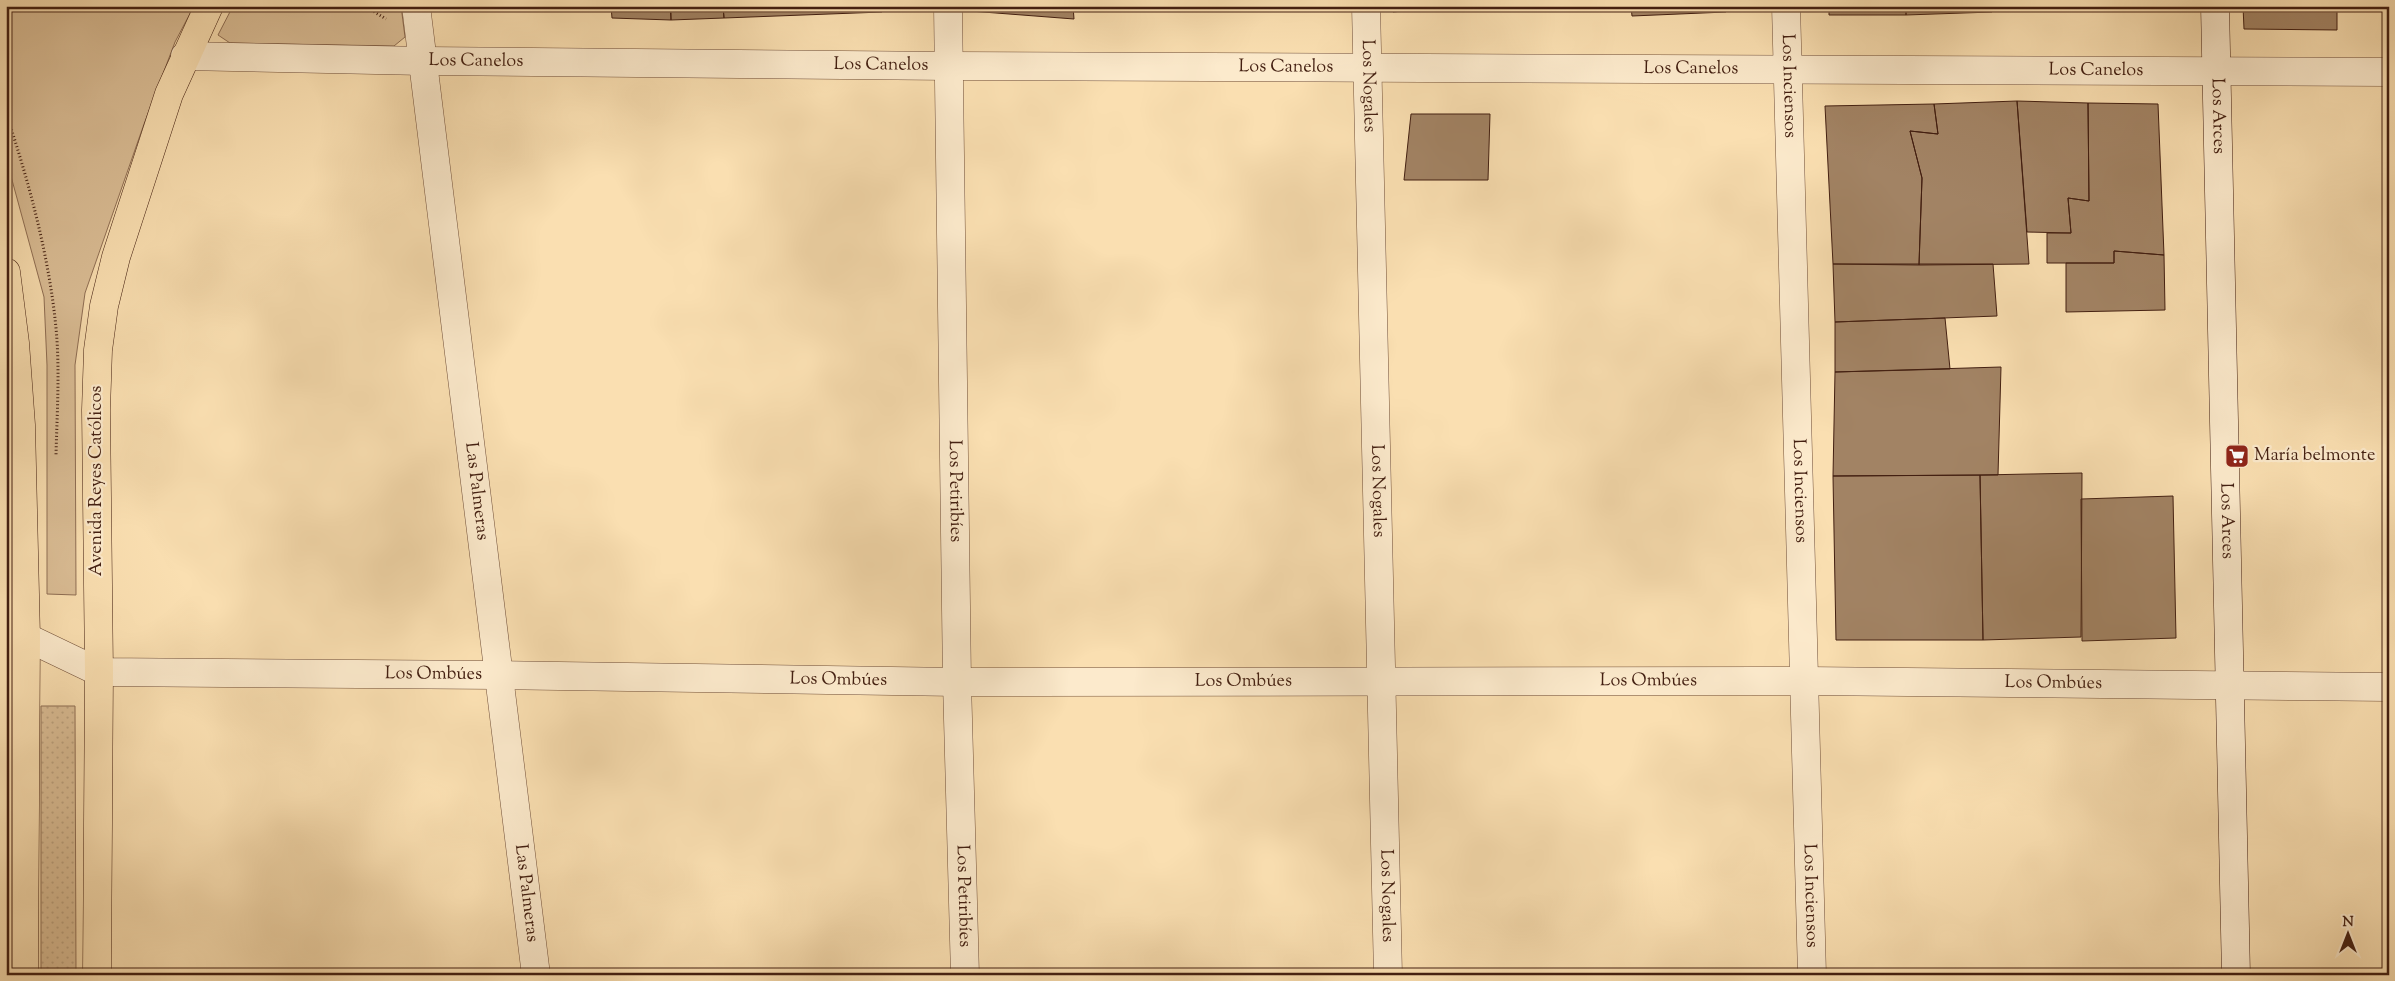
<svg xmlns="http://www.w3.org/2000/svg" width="2395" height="981" viewBox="0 0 2395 981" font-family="'Sorts Mill Goudy',serif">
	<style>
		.grass { fill: url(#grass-dots); stroke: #8f6e54 }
		.park { fill: #dbbe96; stroke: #8f6e54 }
		.building { fill: #a28364; stroke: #431f11 }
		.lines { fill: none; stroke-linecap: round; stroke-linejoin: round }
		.street-casing { stroke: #714f39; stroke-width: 29 }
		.secondary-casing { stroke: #431f11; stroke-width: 29 }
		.primary-casing { stroke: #431f11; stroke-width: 29 }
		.path { stroke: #431f11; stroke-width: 3; stroke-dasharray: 1 2.5; stroke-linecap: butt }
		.street { stroke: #fceacc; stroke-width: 28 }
		.secondary { stroke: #fceacc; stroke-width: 28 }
		.primary { stroke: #fadfb1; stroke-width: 28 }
		.labels { text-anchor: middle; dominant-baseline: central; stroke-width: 4.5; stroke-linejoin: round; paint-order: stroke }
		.street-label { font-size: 18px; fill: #431f11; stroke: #fceacc }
		.poi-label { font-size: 18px; fill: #431f11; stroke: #fceacc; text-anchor: start }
	</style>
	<defs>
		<pattern id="grass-dots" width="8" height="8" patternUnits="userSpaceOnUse" patternTransform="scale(1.25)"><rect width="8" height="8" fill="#dbbe96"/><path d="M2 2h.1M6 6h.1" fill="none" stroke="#bda380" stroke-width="1.8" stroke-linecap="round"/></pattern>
	</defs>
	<rect width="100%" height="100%" fill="#fadfb1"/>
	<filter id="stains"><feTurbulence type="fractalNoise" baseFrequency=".004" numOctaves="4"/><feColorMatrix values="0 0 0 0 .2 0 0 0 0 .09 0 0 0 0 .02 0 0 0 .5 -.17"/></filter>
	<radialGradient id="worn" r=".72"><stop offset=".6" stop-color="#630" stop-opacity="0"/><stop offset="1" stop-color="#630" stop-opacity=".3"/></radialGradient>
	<path class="grass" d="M41,706H75L76,975H41Z"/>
	<path class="park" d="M6,6H194L175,42L144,124L85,293L75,365L76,595L47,594V365L44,297L6,158Z
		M233,6H401L405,37L394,46L230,43L218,35Z"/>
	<path class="building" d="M611,6H670L671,20L612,18Z
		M671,6H723L724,18L671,20Z
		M723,6H882V12L724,18Z
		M970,6H1073L1074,19L970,11Z
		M1163,6H1212L1211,8L1163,10Z
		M1212,6H1280L1211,8Z
		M1393,6H1452L1393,12Z
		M1631,6H1726V12L1632,16Z
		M1829,6H1906V15H1829Z
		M1906,6H1992V12L1906,15Z
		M2060,6H2153V9L2060,8Z
		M2243,6H2337V30L2244,29Z
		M2017,101L2029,264L1919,265L1922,178L1910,131L1938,134L1934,104Z
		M2017,101L2088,103L2089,201L2068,198L2071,233L2027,232Z
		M2088,103L2158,104L2164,255L2114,251V263H2047V233H2071L2068,198L2089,201Z
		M1934,104L1938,134L1910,131L1922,178L1919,265L1833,264L1825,106Z
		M1411,114H1490L1488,180H1404Z
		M2114,251L2164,255L2165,310L2066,312V263H2114Z
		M1833,264H1993L1997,316L1835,322Z
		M1945,318L1950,369L1835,372V322Z
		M2001,367L1998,475L1833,476L1835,372Z
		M2082,473L2081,637L1983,640L1980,475Z
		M1980,475L1983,640H1836L1833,476Z
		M2173,496L2176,638L2082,641L2081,499Z"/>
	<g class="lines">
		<g class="street-casing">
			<g id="street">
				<path id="s1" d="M416,6L536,975"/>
				<path id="s2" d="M948,6L957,682L965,975"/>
				<path id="s3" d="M1366,6L1388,975"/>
				<path id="s4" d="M1786,6L1812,975"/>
				<path id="s5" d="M185,56L424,61L950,66L2389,72"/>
				<path id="s6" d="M6,621L26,637L99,672L498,675L957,682L1806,681L2389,687"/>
			</g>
		</g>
		<g class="secondary-casing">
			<g id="secondary">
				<path id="s7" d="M2215,6L2236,975"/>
			</g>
		</g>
		<g class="primary-casing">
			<path id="primary" d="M6,272L15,343L21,425L26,637L24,975
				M97,975L99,672L96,410L98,350L104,306L116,257L169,94L209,6"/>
		</g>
		<path class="path" d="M365,6L386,19
			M6,113C29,182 49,256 56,328C60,370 57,413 56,455"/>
		<use href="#street" class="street"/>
		<use href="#secondary" class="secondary"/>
		<use href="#primary" class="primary"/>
	</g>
	<defs>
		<g id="supermarket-square" transform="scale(1.25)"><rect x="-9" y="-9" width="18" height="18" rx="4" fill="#8f2418" stroke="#fceacc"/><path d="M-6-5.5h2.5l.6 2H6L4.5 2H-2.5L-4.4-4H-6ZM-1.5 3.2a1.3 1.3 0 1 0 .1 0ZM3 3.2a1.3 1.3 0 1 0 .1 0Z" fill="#fff"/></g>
	</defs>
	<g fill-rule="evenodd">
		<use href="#supermarket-square" x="2237" y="456"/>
	</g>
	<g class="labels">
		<g class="street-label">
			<text stroke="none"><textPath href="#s5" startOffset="291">Los Canelos</textPath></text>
			<text stroke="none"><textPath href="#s5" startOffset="696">Los Canelos</textPath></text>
			<text stroke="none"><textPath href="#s5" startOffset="1101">Los Canelos</textPath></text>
			<text stroke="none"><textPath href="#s5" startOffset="1506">Los Canelos</textPath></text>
			<text stroke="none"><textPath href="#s5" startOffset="1911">Los Canelos</textPath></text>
			<text stroke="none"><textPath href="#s3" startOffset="80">Los Nogales</textPath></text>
			<text stroke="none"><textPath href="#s4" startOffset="80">Los Inciensos</textPath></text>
			<text stroke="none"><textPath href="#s7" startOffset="110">Los Arces</textPath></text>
			<text transform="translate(97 481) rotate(-90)">Avenida Reyes Católicos</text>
			<text stroke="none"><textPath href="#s1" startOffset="489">Las Palmeras</textPath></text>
			<text stroke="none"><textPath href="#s4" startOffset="485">Los Inciensos</textPath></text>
			<text stroke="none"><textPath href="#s2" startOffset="485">Los Petiribíes</textPath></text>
			<text stroke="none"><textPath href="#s3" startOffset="485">Los Nogales</textPath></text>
			<text stroke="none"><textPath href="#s7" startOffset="515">Los Arces</textPath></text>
			<text stroke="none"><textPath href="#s6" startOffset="441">Los Ombúes</textPath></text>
			<text stroke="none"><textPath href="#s6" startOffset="846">Los Ombúes</textPath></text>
			<text stroke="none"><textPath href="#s6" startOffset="1656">Los Ombúes</textPath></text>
			<text stroke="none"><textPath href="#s6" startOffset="1251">Los Ombúes</textPath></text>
			<text stroke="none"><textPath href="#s6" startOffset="2061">Los Ombúes</textPath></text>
			<text stroke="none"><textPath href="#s1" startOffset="894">Las Palmeras</textPath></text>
			<text stroke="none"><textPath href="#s2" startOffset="890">Los Petiribíes</textPath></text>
			<text stroke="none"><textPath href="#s3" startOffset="890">Los Nogales</textPath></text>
			<text stroke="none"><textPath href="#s4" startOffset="890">Los Inciensos</textPath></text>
		</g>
		<g class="poi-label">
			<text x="2254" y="456">María belmonte</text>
		</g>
	</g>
	<rect width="2395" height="981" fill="none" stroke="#fadfb1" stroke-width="25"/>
	<rect x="8" y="8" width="2380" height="966" fill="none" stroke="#431f11" stroke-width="2.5"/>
	<rect x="12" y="12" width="2370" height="956" fill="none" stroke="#431f11"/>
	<g transform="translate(2348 934)" stroke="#fceacc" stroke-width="4" paint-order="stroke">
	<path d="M0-4L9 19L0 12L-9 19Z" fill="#431f11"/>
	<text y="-8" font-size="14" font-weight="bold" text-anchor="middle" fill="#431f11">N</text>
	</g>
	<rect width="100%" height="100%" filter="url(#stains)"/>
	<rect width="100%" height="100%" fill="url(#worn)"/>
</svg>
